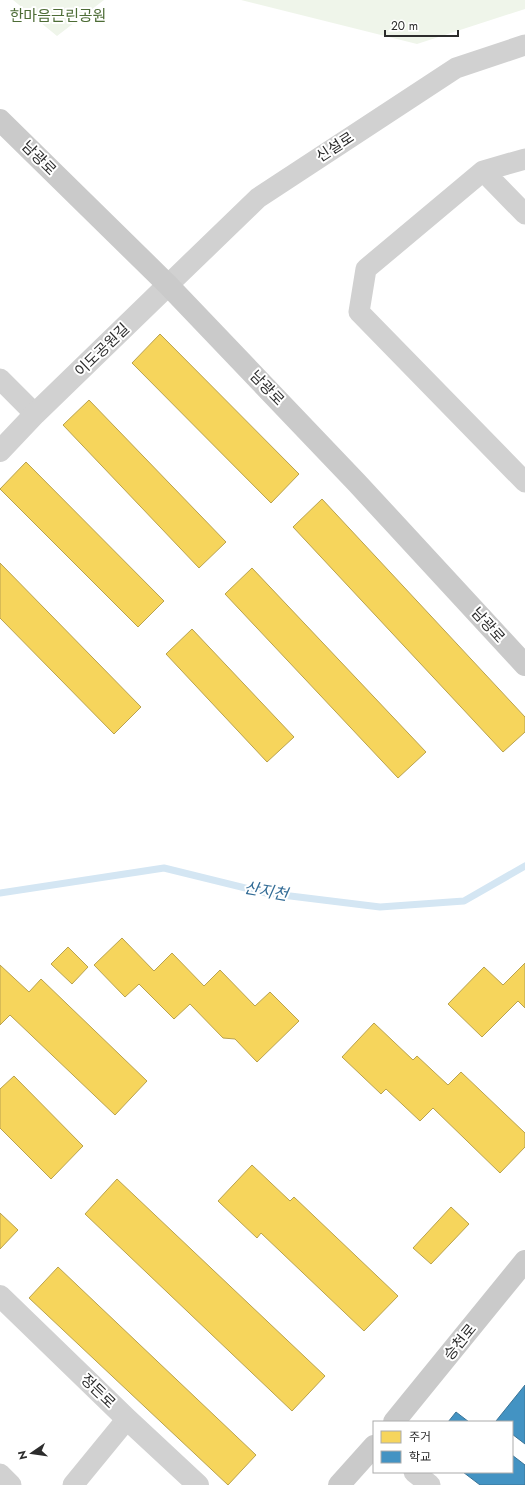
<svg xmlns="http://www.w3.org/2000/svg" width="525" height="1485" viewBox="0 0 525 1485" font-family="Jost,'Noto Sans KR',sans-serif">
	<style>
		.green { fill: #eff5ea }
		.homes { fill: #f6d55c; stroke: #b9a24e }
		.schools { fill: #4393c3; stroke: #3c7496 }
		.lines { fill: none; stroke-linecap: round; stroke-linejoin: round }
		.stream { stroke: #d4e6f3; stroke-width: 7 }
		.minor { stroke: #d1d1d1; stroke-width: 21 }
		.tertiary { stroke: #d1d1d1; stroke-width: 22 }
		.secondary { stroke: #cacaca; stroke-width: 22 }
		.labels { text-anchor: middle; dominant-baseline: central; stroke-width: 4; stroke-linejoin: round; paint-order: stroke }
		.park-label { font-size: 15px; fill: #4d6c36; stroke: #fff }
		.street-label { font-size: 15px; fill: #2c2c2c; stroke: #fff }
		.water-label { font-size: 16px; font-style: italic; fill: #336c96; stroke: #fff }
	</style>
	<rect width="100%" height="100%" fill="#fff"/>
	<path class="green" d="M13,0H104L57,36Z
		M241,0H525V9L417,44Z"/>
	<path class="homes" d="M160,334L299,474L271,503L132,363Z
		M89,400L226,542L199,568L63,425Z
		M26,462L164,601L138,627L0,489Z
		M322,499L525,717V732L503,752L293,527Z
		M0,563L141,707L114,734L0,618Z
		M252,568L426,752L398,778L225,594Z
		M192,629L294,737L267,762L166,654Z
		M122,938L154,971L172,953L204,986L220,970L255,1006L270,992L299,1021L257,1062L235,1039L223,1038L190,1004L174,1019L139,984L125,997L94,965Z
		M68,947L88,967L72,984L51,964Z
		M525,963V1008L518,1001L482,1037L448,1004L484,967L503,985Z
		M0,965L29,992L41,979L147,1081L115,1115L10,1015L0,1025Z
		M374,1023L413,1060L417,1056L448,1085L461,1072L525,1133V1147L500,1173L433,1108L420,1121L386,1089L381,1094L342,1057Z
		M14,1076L83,1146L51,1179L0,1128V1089Z
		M252,1165L290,1201L294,1197L398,1296L364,1331L261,1233L257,1238L218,1201Z
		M117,1179L325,1376L292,1411L85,1214Z
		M451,1207L469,1224L431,1264L413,1248Z
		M0,1213L18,1230L0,1249Z
		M58,1267L256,1455L228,1485L29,1298Z"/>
	<path class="schools" d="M525,1385V1444L512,1434V1422L496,1421Z
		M456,1412L469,1422H448Z
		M512,1455L525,1465V1485H480L463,1472H512Z"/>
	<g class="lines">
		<path class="stream" d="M0,893L164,868L266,893L380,907L464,901L525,866"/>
		<path class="minor" d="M525,159L483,171L366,269L359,312L525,482
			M483,171L525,214
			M168,285L258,198L456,68L525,45
			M0,379L35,414
			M414,1472L430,1485
			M0,1474L11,1485
			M73,1485L127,1419"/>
		<path class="tertiary" d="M0,451L35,414L168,285
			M0,1296L127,1419L198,1485"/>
		<path class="secondary" d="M0,120L168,285L357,483L525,665
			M394,1422L525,1261
			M339,1485L374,1446"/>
	</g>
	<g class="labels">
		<g class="park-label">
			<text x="58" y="16">한마음근린공원</text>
		</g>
		<g class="street-label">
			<text transform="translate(335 147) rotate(-33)">신설로</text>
			<text transform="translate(39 158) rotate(45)">남광로</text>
			<text transform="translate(102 350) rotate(-44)">이도공원길</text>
			<text transform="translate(267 388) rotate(46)">남광로</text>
			<text transform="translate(488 625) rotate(48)">남광로</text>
			<text transform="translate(460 1342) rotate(-51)">승천로</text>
			<text transform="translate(98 1391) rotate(44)">정든로</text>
		</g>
		<g class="water-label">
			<text transform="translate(266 891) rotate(10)">산지천</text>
		</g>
	</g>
	<rect x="373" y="1421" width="140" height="52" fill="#ffffff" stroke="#ababab"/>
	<rect x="381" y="1431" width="20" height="12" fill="#f6d55c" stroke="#ababab"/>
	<text x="409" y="1441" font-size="12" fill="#2c2c2c">주거</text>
	<rect x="381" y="1451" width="20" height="12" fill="#4393c3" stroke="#ababab"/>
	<text x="409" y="1461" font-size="12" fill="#2c2c2c">학교</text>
	<g transform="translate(32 1453) rotate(257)" stroke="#ffffff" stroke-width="3" paint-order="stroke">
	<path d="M0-3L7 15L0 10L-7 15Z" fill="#2c2c2c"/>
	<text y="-6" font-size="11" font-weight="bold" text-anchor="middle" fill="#2c2c2c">N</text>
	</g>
	<path d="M385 30v6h73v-6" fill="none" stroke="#2c2c2c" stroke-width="2"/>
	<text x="391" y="30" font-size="12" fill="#2c2c2c" stroke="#ffffff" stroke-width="3" paint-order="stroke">20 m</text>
</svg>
